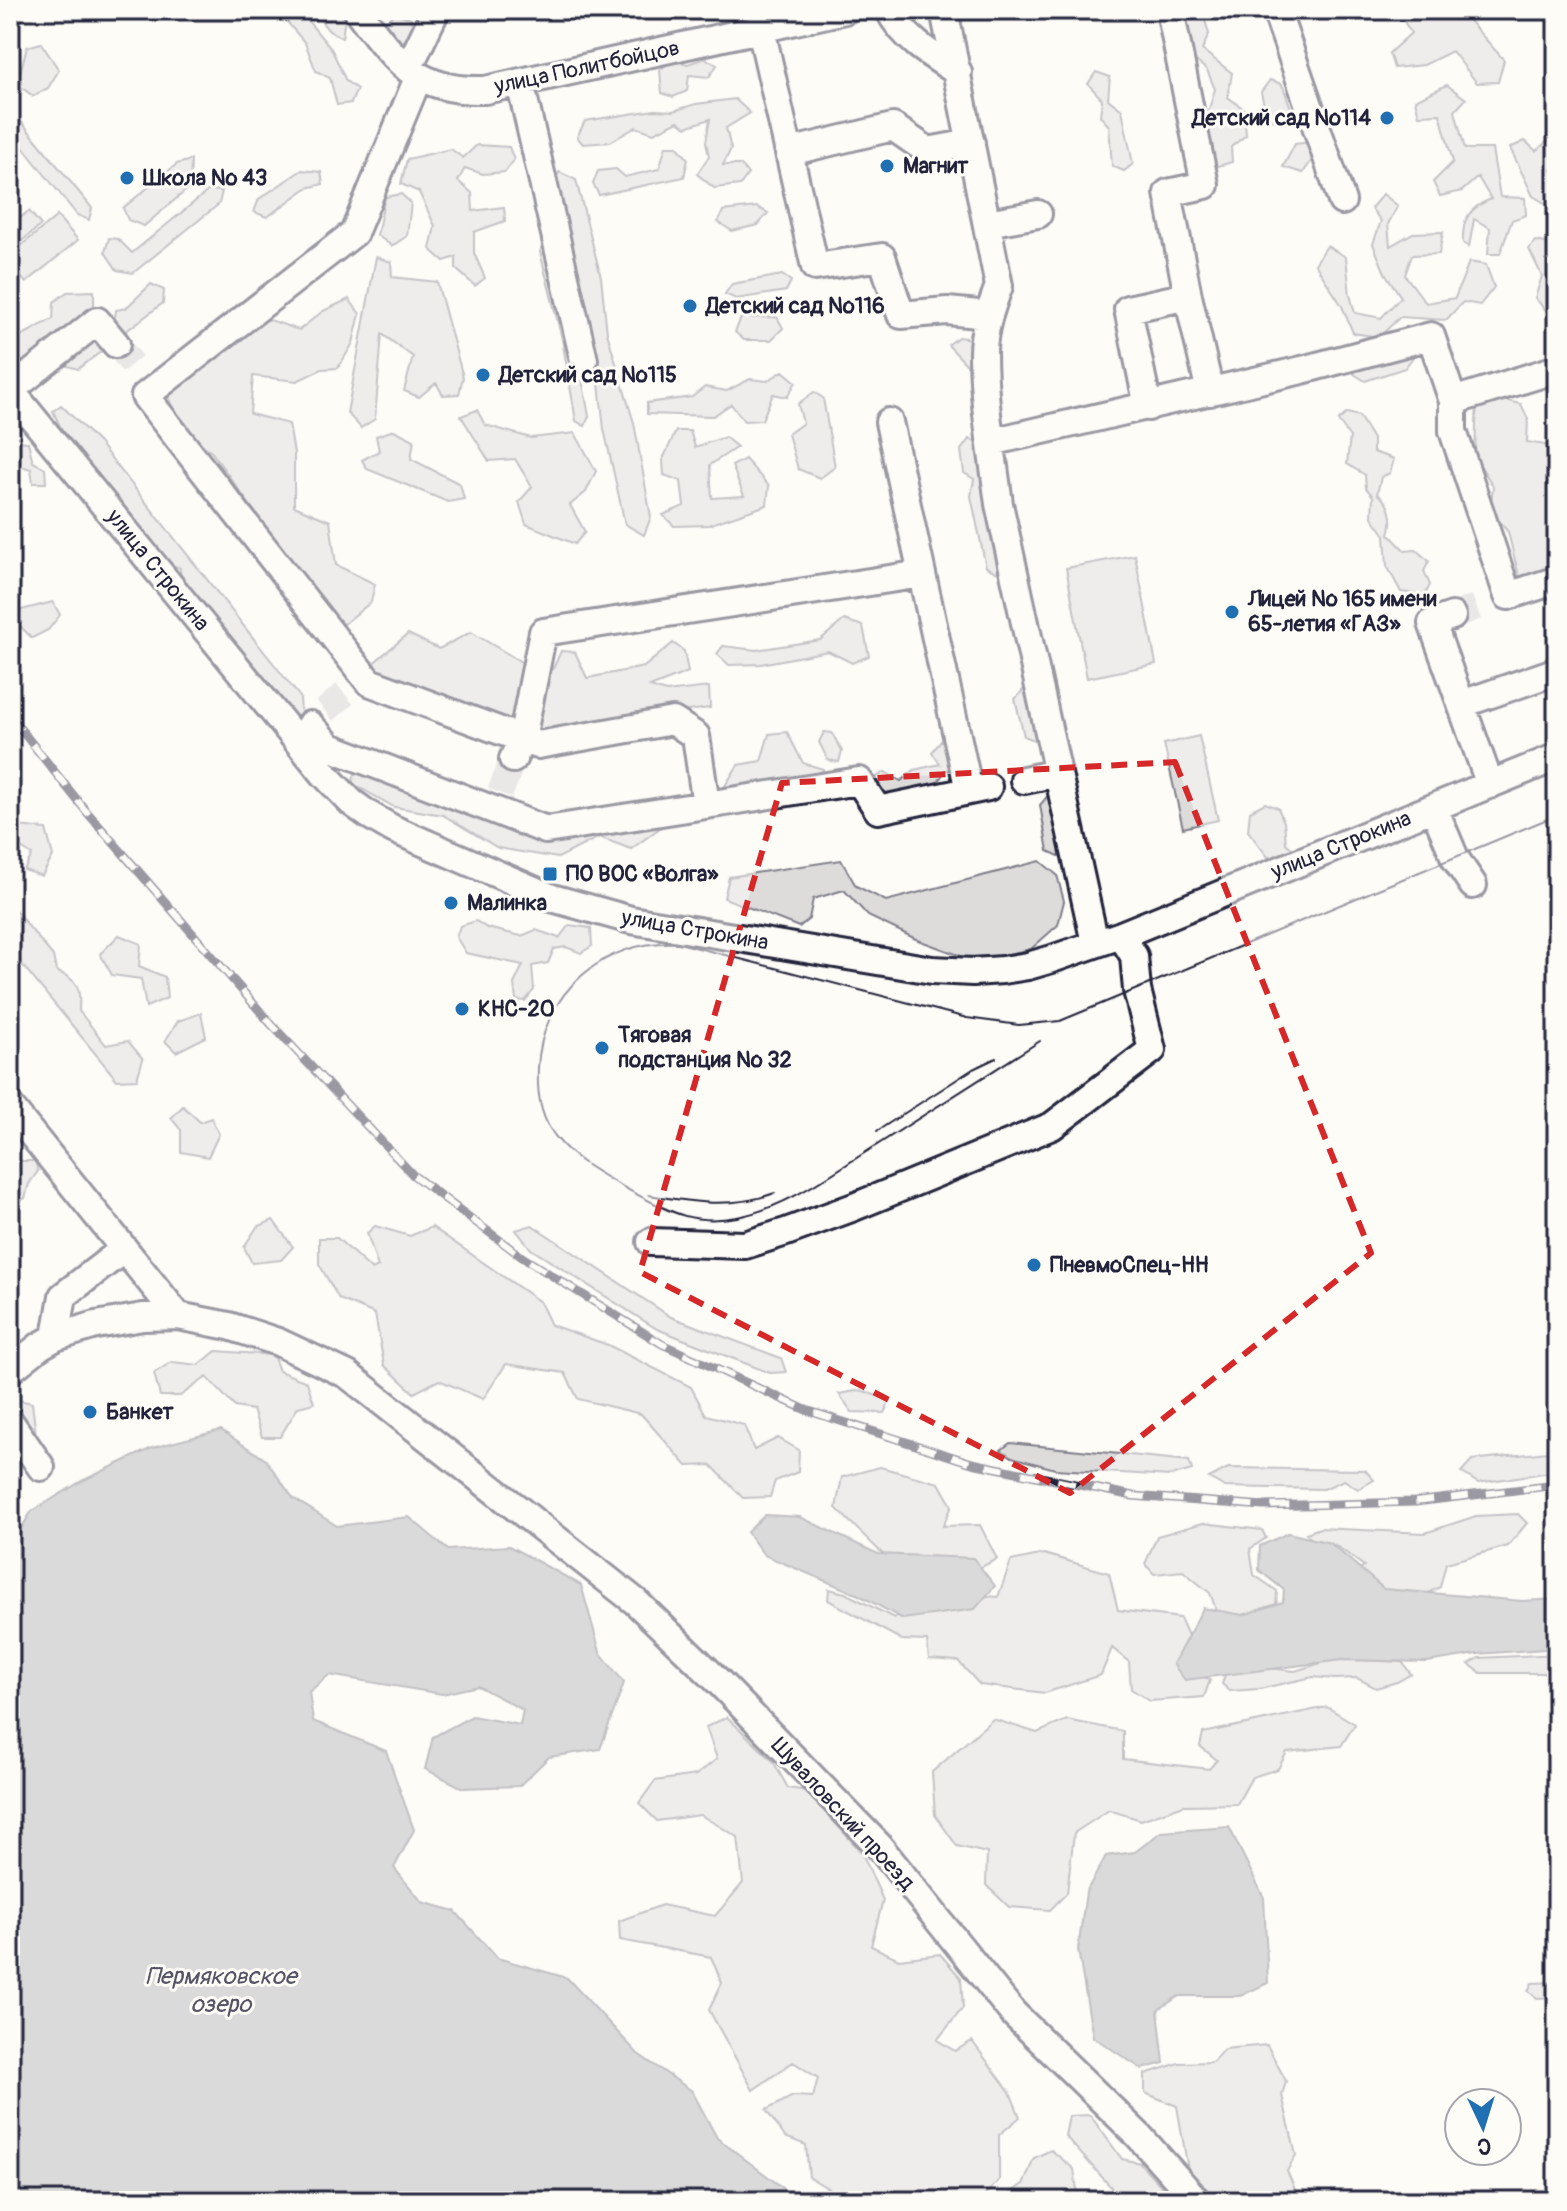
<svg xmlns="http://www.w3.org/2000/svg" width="1567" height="2211" viewBox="0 0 1567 2211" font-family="Pangolin,sans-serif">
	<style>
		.green { fill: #dddcdb; stroke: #807f8b; stroke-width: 2 }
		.water { fill: #b2b2b7; stroke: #787885; stroke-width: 2 }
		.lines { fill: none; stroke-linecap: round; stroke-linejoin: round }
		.minor-tunnel { stroke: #d1d0d1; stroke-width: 26; stroke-dasharray: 26 13; stroke-linecap: butt }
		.minor-casing { stroke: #22223b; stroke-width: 32 }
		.minor { stroke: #fdfcf7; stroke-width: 26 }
		.tram { stroke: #22223b; stroke-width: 2 }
		.rail-casing { stroke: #22223b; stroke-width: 9 }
		.rail { stroke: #fdfcf7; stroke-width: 6; stroke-dasharray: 18; stroke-linecap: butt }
		.marked { fill: none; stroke: #d62828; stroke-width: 6; stroke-dasharray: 16 10; stroke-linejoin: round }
		.poi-dot { fill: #1f6fb2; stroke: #fdfcf7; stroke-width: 3 }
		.labels { text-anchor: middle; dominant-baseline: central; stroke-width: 6; stroke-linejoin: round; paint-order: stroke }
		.street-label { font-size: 22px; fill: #22223b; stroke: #fdfcf7 }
		.poi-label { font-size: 22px; font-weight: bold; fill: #22223b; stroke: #fdfcf7; text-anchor: start }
		.water-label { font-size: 24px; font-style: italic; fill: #545466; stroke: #fdfcf7 }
	</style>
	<rect width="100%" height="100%" fill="#fdfcf7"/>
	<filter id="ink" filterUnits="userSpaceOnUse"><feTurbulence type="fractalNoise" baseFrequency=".0125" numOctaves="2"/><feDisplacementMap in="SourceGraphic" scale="16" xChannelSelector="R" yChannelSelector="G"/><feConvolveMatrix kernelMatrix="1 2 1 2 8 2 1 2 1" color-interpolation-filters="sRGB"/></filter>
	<g filter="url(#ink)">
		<path class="green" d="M277,10H299L332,50L346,81L357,89L351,103L337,105L330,78L316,71L305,43Z
			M312,10H338L345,18L342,38L329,31Z
			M1182,10H1202L1209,34L1202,50L1232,73L1228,97L1244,109L1246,135L1231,147L1232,162L1211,168L1188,116H1207L1215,89L1207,70L1187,54Z
			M1230,10H1255V11L1250,23L1233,21Z
			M1408,10H1464L1463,14L1504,60L1498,82L1477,83L1452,51L1424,65L1394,68L1389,53L1411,33L1402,18Z
			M394,14L411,18L413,36L398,44L382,25Z
			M41,43L59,70L48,88L33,96L17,84L27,47Z
			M705,58L717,65L709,77L689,75L687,91L673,97L662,93L660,70L671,61L688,64Z
			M1096,72L1110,77L1108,99L1122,110L1133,164L1124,171L1112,166L1109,126L1100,116L1102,99L1088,84Z
			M1270,80L1282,84L1292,111L1286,123L1267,119L1261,92Z
			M1447,85L1466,99L1455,111L1465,149H1492L1500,197L1525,198L1526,215L1512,220L1500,254H1488L1490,228L1474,219L1469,247L1463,243C1462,219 1469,208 1491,199L1478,177L1462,191L1440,196L1433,182L1453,162L1440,114L1419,115L1415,100Z
			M735,99L750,113L726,128L731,149L723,165H741L748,174L740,185L714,188L697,174L709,156L706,142L710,119L686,127L678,121L654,133L636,127L610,142L583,144L577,137L585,121L655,110L673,111L696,104Z
			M10,108L92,208L89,220L77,215L10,131Z
			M1552,137L1557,141V161L1552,170L1557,178V210L1533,196L1510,148L1525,141L1536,151Z
			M1312,142L1314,157L1303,173L1283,167L1295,144Z
			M477,145L509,147L514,160L505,172L483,174L465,168L458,181L472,193L473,211L504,207L505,221L474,232V253L485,278L475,286L456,269V257L444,261L430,249L435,226L419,192L401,184L407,159L451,149L463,158Z
			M666,146H677L688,159L684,177L599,195L593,184L598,171L616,169L625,177L659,169Z
			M191,160L190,187L144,226L128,220L123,208L177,164Z
			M302,170L321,172L323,184L307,188L267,217L254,212L259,199Z
			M559,172L576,180L601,277L607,333L634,423L651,517L644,535L625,524L604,429L595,347L585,340L577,353L589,416L585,426L576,421L562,339L540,252L546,234L550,189Z
			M209,190L222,191L219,204L133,273L117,270L105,252L109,238L118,239L132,253Z
			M401,194L411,203L407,236L392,246L377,235L385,197Z
			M1383,194L1398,206L1388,224L1390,246L1413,233L1443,232L1439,254L1412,255L1405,275L1426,303L1455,298L1469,262L1486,265L1494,287L1480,305L1463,302L1446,320L1400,317L1379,337L1353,333L1342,306L1315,264L1327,246L1346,257L1350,295L1355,313L1381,318L1401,297L1385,273L1373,244L1381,221L1371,208Z
			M757,207L768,213L758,225L732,231L718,222L723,211Z
			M29,211L41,225L10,251V226Z
			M57,216L78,240L26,283L10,264V255Z
			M1535,241L1557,245V311L1549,314L1535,298L1542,276L1529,249Z
			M376,257L391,262L392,277L437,282L463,377L459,394L443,395L436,383L419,397L404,391L413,357L382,334L375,419L361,428L347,413Z
			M782,275L791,281L786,291L736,299L725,294L732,284Z
			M151,284L164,290L163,303L125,332H113L116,310L126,308Z
			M94,291V310L27,362L12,361L10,327L19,337L53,319L54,302L67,292Z
			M349,299L360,314L353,343L338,368L322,369L297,381L253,376L250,414L289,424L294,453V506L330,521L336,565L375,584L371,602L339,628L210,450L184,433L167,395L267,319L299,330L323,311Z
			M777,317L783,328L771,340H744L735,332L741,318Z
			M89,332L106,348L78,369L64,365L63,352Z
			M958,337L979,340L981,359L967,365L948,345Z
			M1403,348L1413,357L1405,368L1365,381L1354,374L1363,360Z
			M783,371L796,382L787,397L773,394L762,420L744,421L731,404L713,416L647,414V403L692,397L705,387L727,391L750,379L767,381Z
			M814,392L823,398L835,467L820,478L798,469L788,434L803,423L798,404Z
			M1477,394L1521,404L1528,419L1527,442L1557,447V578L1519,576L1508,532L1490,510L1493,486L1475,457Z
			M61,405L99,443L300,697L301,716L288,719L181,584L180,568L164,562L65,437L53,411Z
			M477,410L485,425L531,438L575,433L596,471L586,492L570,505L585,532L575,544L526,524L519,502L532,487L515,459L489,461L461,416Z
			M1347,413L1359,416L1373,439V452L1394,459L1390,473L1381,477L1377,494C1390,502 1394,519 1389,534L1405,551L1416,550L1429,561L1424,571L1430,585L1425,595L1401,592L1387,566L1385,535L1372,517L1373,496L1366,488L1365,475L1347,464L1350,437L1338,421Z
			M10,423L16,441L28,442L33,462L45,468L46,483H33L31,469L11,463Z
			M394,430L414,440L411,459L460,484L464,499L448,502L367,469L362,460L379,451L376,436Z
			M676,431H690L695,447L725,437L737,447L710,465L712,498L744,496L732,466L745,459L769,486L767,505L708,525L674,526L663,515L684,506L681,481L664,475L663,459Z
			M969,439L980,444L984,465L980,477L988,481L1005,556L998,573L986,567L971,496L974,479L964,473L961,450Z
			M1135,555L1156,664L1087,678L1066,568Z
			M53,602L60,615L48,630L32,638L17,623L21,610Z
			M844,620L863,626L869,656L852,663L828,651L761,664L729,665L717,654L723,646L756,650L820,640Z
			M471,632L523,663L553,669L561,651L575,652L587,678L644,667L673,643L684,651L688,672L650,687L666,692L709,687L710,708L542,731L515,728L486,719L463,732L375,696L371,665L408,634L439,649Z
			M1024,689L1036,693L1039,742L1024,736L1015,699Z
			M787,732L803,763L823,769V777L741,808L723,789L738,765L761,761L769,734Z
			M824,732L832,733L842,751L839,762L828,760L819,742Z
			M1199,736L1218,820L1183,828L1164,744Z
			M942,740L952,748L954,770H945L933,792L907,801L872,791L869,782L885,772L901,781L914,770L940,764L932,752Z
			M357,768L515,828L657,816L664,825L631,849L599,837L558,858L498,848L443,815L394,807L352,783Z
			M1050,793L1068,849L1059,856L1048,851L1040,805Z
			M1265,803L1278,808L1284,822L1286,843L1294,850L1289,855L1268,857L1248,831L1250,811Z
			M17,826L46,829L53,856L42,876L24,870L32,855L10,841V835Z
			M841,860L856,886L886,901L1040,861L1057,875L1064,901L1058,925L1031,949L999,956L964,957L918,940L868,916L844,890L813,899L809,919L799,927L724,898L729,877Z
			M10,904L53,956L56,971C80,981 80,987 79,1011L106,1045L128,1041L143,1059L137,1079L117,1080L10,950Z
			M476,921L487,928L521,936L536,930L559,938L569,925L591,928L592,946L581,953L566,947L554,949L548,963L532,966L534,990L525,1001L516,1000L514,984L523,965L466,953L456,937L460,926Z
			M119,935L141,944L139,966L165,977L167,998L146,1007L141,979L112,975L100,954Z
			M201,1013L206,1037L176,1052L165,1041L178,1021Z
			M183,1106L200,1122L211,1118L219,1134L208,1157L181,1152V1130L171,1118Z
			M18,1161H35L38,1171L29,1184L25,1198L13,1205L10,1210V1166Z
			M273,1220L293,1247L281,1260L252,1263L244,1247L257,1227Z
			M532,1225L671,1317L781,1358L786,1372L770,1373L657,1329L531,1249L516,1230Z
			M375,1226L410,1236L432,1227L540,1302L551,1325L608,1345L691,1387L706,1415L744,1425L754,1450L778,1438L799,1450L798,1472L775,1481L770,1497L743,1498L711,1465L687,1466L641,1414L578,1399L565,1373L506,1364L483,1399L439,1380L414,1393L384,1365L375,1314L339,1299L319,1264V1238H337L372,1270L378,1267L367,1233Z
			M216,1351L273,1355L279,1371L307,1382L314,1403L298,1407L280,1437H262L253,1410L235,1407L207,1377L180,1396H160L154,1373L172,1362L199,1365Z
			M861,1390L890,1401L884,1413L852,1412L839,1394Z
			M10,1398L32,1403L37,1443L23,1461L10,1456Z
			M1010,1443L1189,1461L1192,1470L1171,1476L1055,1469L1012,1457L1001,1450Z
			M1557,1451V1471L1478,1483L1461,1472L1472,1460Z
			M880,1467L939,1483L952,1506L943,1526L980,1525L997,1559L958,1579L897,1568L836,1508L842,1477Z
			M1228,1468L1365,1470L1374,1480L1358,1489L1344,1480L1324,1489L1225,1487L1209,1478Z
			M1518,1514L1527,1523L1508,1546L1446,1563L1440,1587L1416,1599L1360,1598L1349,1575L1364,1566L1335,1545L1314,1543L1306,1533L1320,1528L1425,1533L1476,1516Z
			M1203,1523L1262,1530L1266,1538L1250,1549L1254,1575L1277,1591L1276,1608L1247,1619L1218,1615L1210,1593L1183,1571L1154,1574L1145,1564L1157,1536Z
			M1044,1554L1109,1573L1118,1610L1180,1618L1191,1642L1184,1667L1210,1680L1204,1697L1150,1701L1131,1689L1129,1662L1112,1648L1101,1675L1045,1693L980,1685L958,1661L929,1659L927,1641L902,1640L828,1600L829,1589L845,1593L894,1618L928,1591L998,1597L1011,1561Z
			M1557,1654V1673H1481L1469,1664L1479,1658Z
			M1334,1659L1402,1662L1411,1674L1397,1682L1376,1688L1357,1678L1335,1679L1313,1677L1259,1689L1230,1691L1222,1684L1227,1669L1251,1666L1295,1671Z
			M1327,1707L1355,1724L1341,1746L1287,1752L1278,1769L1252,1777L1237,1804L1184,1805L1141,1820L1109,1810L1074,1833L1067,1893L1050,1910L1009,1907L986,1885L987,1853L957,1846L935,1815L932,1772L993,1719L1037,1733L1067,1720L1123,1731V1759L1209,1769L1217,1760L1200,1746L1203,1733Z
			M727,1717L773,1761L788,1788L807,1791L862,1853L883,1900L871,1946L899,1959L940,1954L961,1978L963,2008L937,2040L955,2051L972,2041L1010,2092L1020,2117L999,2135V2180L980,2201H856L841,2196L809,2177L806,2145L785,2137L766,2110L793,2096L813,2097L818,2078L793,2062L753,2090L709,2010L722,1983L711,1957L620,1940L619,1921L662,1905L715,1916L743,1883L738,1837L700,1815L657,1821L639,1803L655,1781L696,1775L717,1759L706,1727Z
			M1557,1982V1997L1537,1998L1528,1991L1532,1983Z
			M1267,2045L1286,2081L1282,2095L1296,2155L1287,2171L1299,2199L1298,2201H1221L1189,2175L1177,2106L1145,2093V2074L1179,2063L1212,2062L1224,2049Z
			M1090,2115L1122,2159L1140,2163L1175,2201H1110L1111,2187L1065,2136L1069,2116Z
			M1051,2150L1074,2169L1078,2197L1083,2201H1000L1024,2183L1034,2158Z"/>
		<path class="water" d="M221,1430L266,1460L293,1498L337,1526L409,1517L448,1550L509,1546L581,1585L600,1652L624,1683L600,1749L549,1757L519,1786L463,1788L425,1769L433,1737L472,1716L520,1725L523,1710L478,1686L442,1694L329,1675L309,1692L313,1721L386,1751L414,1830L394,1868L422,1902L455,1911L497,1958L567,1978L638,2054L692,2091L717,2138L783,2188L789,2201H10V1548L31,1512L82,1481L152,1448Z
			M765,1515L800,1517L878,1554L973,1558L995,1586L975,1609L903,1619L859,1595L764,1555L747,1532Z
			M1288,1533L1330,1543L1384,1589L1522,1601L1557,1599V1648L1477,1654L1427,1662L1342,1660L1185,1680L1173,1664L1203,1608L1243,1615L1283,1602L1284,1590L1259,1570L1260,1546Z
			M1229,1827L1264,1898L1268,1983L1240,1996H1179L1158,2010L1164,2063L1142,2069L1093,2037L1078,1950L1086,1892L1106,1856L1135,1852L1161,1832Z"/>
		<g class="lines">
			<path class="minor-tunnel" d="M116,344L139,372
				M1452,616L1487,603
				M325,711L352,688
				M500,793L513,759"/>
			<g class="minor-casing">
				<path id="minor" d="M357,10C396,61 416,92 485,90L845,10
					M889,10C904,39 931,55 958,72
					M944,10L999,286C991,307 983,330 983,353C983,401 993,456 999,504L1095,943
					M1170,10L1205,185L1168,193L1188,296L1210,392
					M1276,10L1342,201
					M761,29L815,267L882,257L901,315L947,311L989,315
					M408,69L436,10
					M520,82L584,360
					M789,152L893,127L928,151L971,143
					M987,223L1038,214
					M10,390L326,776L351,802L369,815L393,829L552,898L631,920L932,970L973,972L1003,970L1028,966L1052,959L1121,935L1557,757
					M11,390L97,321L116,344
					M1453,401L1557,369
					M1148,407L1128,309L1188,296
					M889,422L969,791
					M991,442L1302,370L1431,336L1453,401V431L1508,596L1557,580
					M1452,616L1432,623L1490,785
					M1462,704L1557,671
					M310,725L330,747L546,830L706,805L696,736L673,721L538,745L369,682L145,396L354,233L418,78
					M513,759L522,739L543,632L922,574
					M1024,780L1058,773
					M706,805L859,781L878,810L988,787
					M1434,808L1455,858L1473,885
					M10,1107L178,1316
					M651,1242L745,1245L786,1232L854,1207L1052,1126L1152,1050L1137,990L1134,956L1121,935
					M56,1337L63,1296L124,1249
					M10,1370L40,1346L56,1337L96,1325L143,1317L178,1316L229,1326L278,1342L348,1375L636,1602L719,1682L878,1845L1013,2013L1139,2136L1197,2201
					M10,1422L41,1467"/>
			</g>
			<use href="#minor" class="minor"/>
			<path class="tram" d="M1040,1041C982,1078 924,1115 866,1152C826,1177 785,1208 737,1217C693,1225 672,1213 634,1193C604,1176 567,1158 549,1127C539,1109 537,1089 538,1068C541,993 605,938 679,943L967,1018L1019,1025L1060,1021L1557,815
				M877,1131L973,1069L996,1058
				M649,1195C694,1202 730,1209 775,1193"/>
			<g class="rail-casing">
				<path id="rail" d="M10,716L86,811L272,1025L413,1175L522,1257L662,1344L806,1410L972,1463L1133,1496L1264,1506L1415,1502L1557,1485"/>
			</g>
			<use href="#rail" class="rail"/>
		</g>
	</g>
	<path d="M0 0H1567V2211H0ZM1175,762L1371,1253L1070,1493L640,1272L782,783Z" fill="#fdfcf7" fill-opacity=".55" fill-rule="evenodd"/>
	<path class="marked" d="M1175,762L1371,1253L1070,1493L640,1272L782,783Z"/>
	<g class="poi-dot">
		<circle cx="1387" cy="118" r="8"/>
		<circle cx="887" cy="166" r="8"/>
		<circle cx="127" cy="178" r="8"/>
		<circle cx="690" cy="306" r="8"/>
		<circle cx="483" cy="375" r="8"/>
		<circle cx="1232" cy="612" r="8"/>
		<rect x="542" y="866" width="16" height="16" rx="4"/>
		<circle cx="451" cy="903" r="8"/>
		<circle cx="462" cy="1009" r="8"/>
		<circle cx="602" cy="1048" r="8"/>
		<circle cx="1034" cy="1265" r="8"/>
		<circle cx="90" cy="1412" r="8"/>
	</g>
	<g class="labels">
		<g class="street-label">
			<text transform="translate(587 67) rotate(-12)">улица Политбойцов</text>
			<text transform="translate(158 570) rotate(51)">улица Строкина</text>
			<text transform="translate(1341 845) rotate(-22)">улица Строкина</text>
			<text transform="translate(695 930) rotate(10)">улица Строкина</text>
			<text transform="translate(843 1814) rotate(47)">Шуваловский проезд</text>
		</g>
		<g class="poi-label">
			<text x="1371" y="118" text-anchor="end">Детский сад №114</text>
			<text x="903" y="166">Магнит</text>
			<text x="143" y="178">Школа № 43</text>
			<text x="706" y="306">Детский сад №116</text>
			<text x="499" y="375">Детский сад №115</text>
			<text x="1248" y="599">Лицей № 165 имени<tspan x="1248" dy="25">65-летия «ГАЗ»</tspan></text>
			<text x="566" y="874">ПО ВОС «Волга»</text>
			<text x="467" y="903">Малинка</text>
			<text x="478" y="1009">КНС-20</text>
			<text x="618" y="1035">Тяговая<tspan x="618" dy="25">подстанция № 32</tspan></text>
			<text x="1050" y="1265">ПневмоСпец-НН</text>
			<text x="106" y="1412">Банкет</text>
		</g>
		<g class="water-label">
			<text x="221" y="1976">Пермяковское<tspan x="221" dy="28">озеро</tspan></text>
		</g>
	</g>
	<rect width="1567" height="2211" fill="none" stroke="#fdfcf7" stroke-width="40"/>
	<rect x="20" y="20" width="1527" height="2171" fill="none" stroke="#22223b" stroke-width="3" filter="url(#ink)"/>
	<g transform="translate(1483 2127) rotate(176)"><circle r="38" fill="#fdfcf7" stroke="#a5a5ac" stroke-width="2"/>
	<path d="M0-6L14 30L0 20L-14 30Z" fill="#1f6fb2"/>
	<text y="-12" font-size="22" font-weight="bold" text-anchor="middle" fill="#22223b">С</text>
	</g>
</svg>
